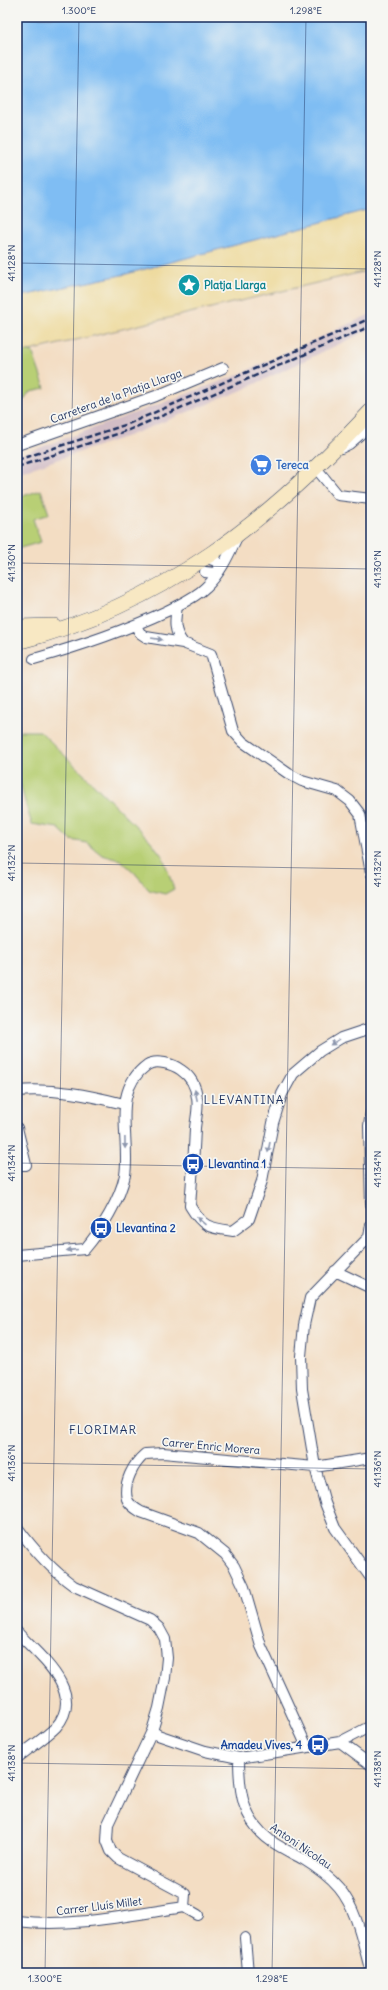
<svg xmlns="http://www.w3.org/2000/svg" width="388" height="1990" viewBox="0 0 388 1990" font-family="Delius,sans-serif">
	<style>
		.industrial { fill: #d2bdc6 }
		.green { fill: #b8cf74; stroke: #6a7f69 }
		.sand { fill: #eeda9e; stroke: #84847e }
		.water { fill: #7fbdf3; stroke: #4d76a8 }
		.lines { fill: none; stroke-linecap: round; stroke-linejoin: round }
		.street-casing { stroke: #3b496d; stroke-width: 12 }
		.secondary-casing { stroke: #3b496d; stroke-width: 16 }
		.street { stroke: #fff; stroke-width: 10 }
		.secondary { stroke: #f8e8c3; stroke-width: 15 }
		.rail { stroke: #1b2f5e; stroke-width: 2.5; stroke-dasharray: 6 3; stroke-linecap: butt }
		.oneway { fill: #8d97ae }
		.ticks { fill: none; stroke: #1b2f5e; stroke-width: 1; stroke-opacity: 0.45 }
		.labels { text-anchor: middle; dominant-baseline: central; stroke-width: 3.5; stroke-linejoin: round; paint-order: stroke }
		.culture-label { font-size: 11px; font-weight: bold; fill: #0d838f; stroke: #f6f6f2; text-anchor: start }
		.street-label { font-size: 11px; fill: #1b2f5e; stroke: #f6f6f2 }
		.shop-label { font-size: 11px; font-weight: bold; fill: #366cbe; stroke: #f6f6f2; text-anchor: start }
		.transit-label { font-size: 11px; font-weight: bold; fill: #164399; stroke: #f6f6f2; text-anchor: start }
		.neighbourhood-label { font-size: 12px; letter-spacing: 1px; fill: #1b2f5e; stroke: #f6f6f2 }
		.neatline { fill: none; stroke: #1b2f5e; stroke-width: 1.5 }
		.ticks-label { font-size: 10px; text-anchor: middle; fill: #1b2f5e }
	</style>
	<rect width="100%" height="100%" fill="#f6f6f2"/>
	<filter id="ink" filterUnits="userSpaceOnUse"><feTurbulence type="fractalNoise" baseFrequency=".025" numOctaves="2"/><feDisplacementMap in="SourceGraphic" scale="8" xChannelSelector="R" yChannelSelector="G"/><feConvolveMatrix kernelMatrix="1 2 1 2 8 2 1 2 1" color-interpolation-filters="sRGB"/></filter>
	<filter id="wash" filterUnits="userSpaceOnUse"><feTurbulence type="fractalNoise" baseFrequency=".012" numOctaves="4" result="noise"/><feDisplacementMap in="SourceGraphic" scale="16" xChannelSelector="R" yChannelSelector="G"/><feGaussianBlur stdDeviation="0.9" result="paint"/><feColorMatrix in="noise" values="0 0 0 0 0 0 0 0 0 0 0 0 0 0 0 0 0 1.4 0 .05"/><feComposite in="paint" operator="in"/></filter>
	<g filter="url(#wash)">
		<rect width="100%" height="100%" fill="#f3ddc3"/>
		<path class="industrial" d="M371,314V329L240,391L128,436L17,473V456L233,377Z"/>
		<path class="green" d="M32,351L45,388L30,391L23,401L17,398V354Z
			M41,490L49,514L33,519L41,542L17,549V498Z
			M20,731H40L149,839L163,857L174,889L165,894L149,890L134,872L120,860L102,855L87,843L71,840L58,828L32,824C25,804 8,748 20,731Z"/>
		<path class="sand" d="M371,209V270L17,354V297L126,274Z"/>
		<path class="water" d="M17,17H371V209L126,274L17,297Z"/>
	</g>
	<g filter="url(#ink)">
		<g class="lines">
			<g class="street-casing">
				<path id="street" d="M17,445L156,396L223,368
					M341,448L349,444L371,425
					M316,468L338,495L371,499
					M205,572L213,573L220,570L216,561L207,558
					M177,606C175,621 173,630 183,643
					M136,626L140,633L146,637L183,643L211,654L233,731L243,742L289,774L302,781L337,791L350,801L360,814L371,873
					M34,659C80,646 124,631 167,611C180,604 195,598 206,587C221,573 229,554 238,535
					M17,1091C54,1088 88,1095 124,1104
					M371,1112L369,1126L371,1204
					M17,1128L26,1165H17
					M371,1225L369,1237L310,1298L304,1325L301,1356L302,1389L315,1467L325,1503L335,1528L371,1578
					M17,1255L85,1249C101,1230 120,1200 125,1175C131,1137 110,1092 147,1065C156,1059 173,1064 181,1070C190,1076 196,1086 197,1098C199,1107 196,1118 195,1128C194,1154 192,1180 190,1206C203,1228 210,1228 233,1231L249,1219L262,1181L273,1123L282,1094L293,1074L320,1051L341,1038L371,1028
					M335,1271L371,1288
					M17,1527C33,1549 52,1570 74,1586L150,1620L159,1628L165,1639L167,1658L165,1678L159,1708L152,1731L108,1824L107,1841L111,1851L118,1858L185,1894L184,1907L198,1915
					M17,1632C39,1656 87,1692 56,1727C45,1738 29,1748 17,1758
					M152,1731L158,1735L205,1751L239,1758L340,1742L371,1726
					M340,1742L371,1765
					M307,1747L261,1646L244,1587L234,1566L225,1554L199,1533L141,1512C136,1509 129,1505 127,1499C123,1483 133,1464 145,1454L163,1453L315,1467L371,1458
					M239,1758C239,1791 242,1820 271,1841C281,1848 292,1853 303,1859C316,1867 329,1876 339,1888C358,1911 363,1945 371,1972
					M17,1921C72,1928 129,1915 184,1907
					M245,1938L248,1973"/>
			</g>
			<g class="secondary-casing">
				<path id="secondary" d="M17,627L54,626
					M17,642C164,605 270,520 371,411"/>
			</g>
			<use href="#street" class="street"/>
			<use href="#secondary" class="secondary"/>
			<path class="rail" d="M17,460L128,424L371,318
				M17,467L129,430L371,326"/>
		</g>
		<defs><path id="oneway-solid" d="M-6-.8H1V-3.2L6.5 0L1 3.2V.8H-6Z"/></defs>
		<g class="oneway">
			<use href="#oneway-solid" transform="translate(157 639) rotate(9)"/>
			<use href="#oneway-solid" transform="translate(335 1042) rotate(148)"/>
			<use href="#oneway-solid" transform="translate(196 1095) rotate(-102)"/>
			<use href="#oneway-solid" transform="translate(125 1143) rotate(89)"/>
			<use href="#oneway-solid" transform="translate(269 1147) rotate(101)"/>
			<use href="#oneway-solid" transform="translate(201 1221) rotate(-139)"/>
			<use href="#oneway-solid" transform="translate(72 1250) rotate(175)"/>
		</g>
	</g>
	<path class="ticks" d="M17,263L371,269M17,563L371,569M17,863L371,869M17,1163L371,1169M17,1463L371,1469M17,1763L371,1769M45,1973L79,17M272,1973L306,17"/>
	<defs>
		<g id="sight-disc" transform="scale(1.15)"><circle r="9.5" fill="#0f9aa8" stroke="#f6f6f2"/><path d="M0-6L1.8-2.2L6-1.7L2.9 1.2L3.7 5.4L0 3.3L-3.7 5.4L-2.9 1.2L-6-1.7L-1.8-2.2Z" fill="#fff"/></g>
		<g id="supermarket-disc" transform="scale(1.15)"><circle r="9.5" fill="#3f7fe0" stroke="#f6f6f2"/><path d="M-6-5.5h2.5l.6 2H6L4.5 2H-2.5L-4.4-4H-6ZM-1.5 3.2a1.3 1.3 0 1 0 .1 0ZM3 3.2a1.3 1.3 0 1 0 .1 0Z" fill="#fff"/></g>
		<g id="bus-disc" transform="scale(1.15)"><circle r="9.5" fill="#1a4fb4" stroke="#f6f6f2"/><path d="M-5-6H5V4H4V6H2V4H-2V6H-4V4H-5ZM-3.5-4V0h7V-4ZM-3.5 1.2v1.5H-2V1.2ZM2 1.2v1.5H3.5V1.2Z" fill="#fff"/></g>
	</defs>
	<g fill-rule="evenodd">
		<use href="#sight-disc" x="189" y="285"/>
		<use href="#supermarket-disc" x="261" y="465"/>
		<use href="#bus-disc" x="193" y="1164"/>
		<use href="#bus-disc" x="101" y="1228"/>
		<use href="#bus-disc" x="318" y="1745"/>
	</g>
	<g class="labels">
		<g class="culture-label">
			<text x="204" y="285">Platja Llarga</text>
		</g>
		<g class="street-label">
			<text transform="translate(116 396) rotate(-20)">Carretera de la Platja Llarga</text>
			<text transform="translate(211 1446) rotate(5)">Carrer Enric Morera</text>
			<text transform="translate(301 1846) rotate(34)">Antoni Nicolau</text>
			<text transform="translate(99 1906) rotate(-7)">Carrer Lluís Millet</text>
		</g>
		<g class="shop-label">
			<text x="276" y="465">Tereca</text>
		</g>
		<g class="transit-label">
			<text x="208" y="1164">Llevantina 1</text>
			<text x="116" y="1228">Llevantina 2</text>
			<text x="302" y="1745" text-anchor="end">Amadeu Vives, 4</text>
		</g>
		<g class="neighbourhood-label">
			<text x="244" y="1099">LLEVANTINA</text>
			<text x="103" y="1429">FLORIMAR</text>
		</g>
	</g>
	<rect width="388" height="1990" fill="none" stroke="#f6f6f2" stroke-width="44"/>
	<rect x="22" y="22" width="344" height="1946" class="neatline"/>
	<g class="ticks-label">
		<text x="79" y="14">1.300°E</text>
		<text x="306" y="14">1.298°E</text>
		<text transform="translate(11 263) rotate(-90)" y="4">41.128°N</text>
		<text transform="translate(377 269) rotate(-90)" y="4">41.128°N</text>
		<text transform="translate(11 563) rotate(-90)" y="4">41.130°N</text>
		<text transform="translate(377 569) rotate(-90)" y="4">41.130°N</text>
		<text transform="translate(11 863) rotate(-90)" y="4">41.132°N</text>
		<text transform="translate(377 869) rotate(-90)" y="4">41.132°N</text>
		<text transform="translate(11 1163) rotate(-90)" y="4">41.134°N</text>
		<text transform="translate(377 1169) rotate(-90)" y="4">41.134°N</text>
		<text transform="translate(11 1463) rotate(-90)" y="4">41.136°N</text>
		<text transform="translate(377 1469) rotate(-90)" y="4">41.136°N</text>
		<text transform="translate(11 1763) rotate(-90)" y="4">41.138°N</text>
		<text transform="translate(377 1769) rotate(-90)" y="4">41.138°N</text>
		<text x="45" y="1982">1.300°E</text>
		<text x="272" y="1982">1.298°E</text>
	</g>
</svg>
